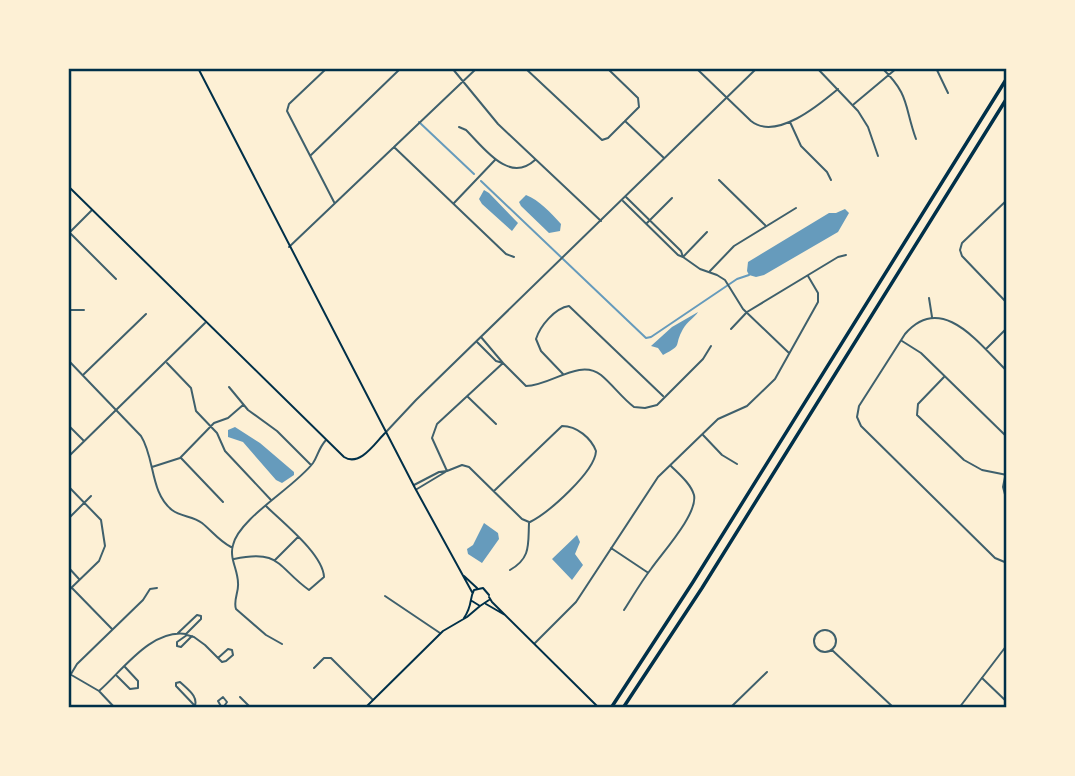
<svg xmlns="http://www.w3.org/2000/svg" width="1075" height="776" viewBox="0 0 1075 776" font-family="Signika,sans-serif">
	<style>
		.water { fill: #669bbc }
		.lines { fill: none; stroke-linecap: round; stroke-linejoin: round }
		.stream { stroke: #669bbc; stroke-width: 2 }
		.minor { stroke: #3f606c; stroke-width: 2 }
		.tertiary { stroke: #3f606c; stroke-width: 2 }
		.secondary { stroke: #003049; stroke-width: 2 }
		.motorway { stroke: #003049; stroke-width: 3.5 }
		.neatline { fill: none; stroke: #003049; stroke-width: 2.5 }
	</style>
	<rect width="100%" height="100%" fill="#fdf0d5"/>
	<path class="water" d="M484,190L489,193L518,223L512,231L482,204L479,199Z
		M526,195C539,200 551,213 561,224L560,231L549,233L521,206L519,202Z
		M845,209L849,213L838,232L764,275L756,277L749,275L747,271L748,262L829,213H836Z
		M698,312C695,317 687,322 683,329C673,347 684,344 663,355L658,348L651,346L672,327Z
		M235,427L260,443L294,472V475L282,483L276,480L243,442L228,437V430Z
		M484,523L498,533L499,539L482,563L468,554L467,549L473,545Z
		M577,535L580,542L575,554L583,565L572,580L552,559Z"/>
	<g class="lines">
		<path class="stream" d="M419,122L474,174
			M481,181L646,338L651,337L737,279L749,275"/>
		<path class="minor" d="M327,68L289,104L287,111L334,202
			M452,68L498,124L601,221
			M525,68L602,140L608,138L639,107L638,98L607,68
			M696,68L751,121C776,141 819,105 838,89
			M817,68L858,111L868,127L878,156
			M882,68C910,95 904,106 916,139
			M936,68L948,93
			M854,104L897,68
			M625,121L664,158
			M790,122L801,146L827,172L831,180
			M459,127L466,130C484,148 509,184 535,160
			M394,147L506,254L514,257
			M311,155L401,68
			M719,180L765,225
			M1007,200L962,243L960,250L962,256L1007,303
			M623,201L678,255L683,257L681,251L626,197
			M454,203L495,160
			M647,223L672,198
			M68,231L116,279
			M707,232L683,257L700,269L717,275L725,280L743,309L789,353
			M68,234L92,210
			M289,247L477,68
			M710,271L734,246L796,208
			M929,298L932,317
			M68,310H84
			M731,329L747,312L838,257L846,255
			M902,341L921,353L1007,437
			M477,342L496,361L503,363L481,337
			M986,349L1007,328
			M68,360L141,436C155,458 150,493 172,510C181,517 193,516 202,523C212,531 219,541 231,547
			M167,363L191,388L196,411L217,433L225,451L271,500
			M1007,371C980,345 942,291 905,334L859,406L857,417L861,426L995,558L1007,563
			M84,374L146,314
			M563,374L541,351L536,339C540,326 555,308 569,306L663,396
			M944,377L918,404L917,415L964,460L982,470L1007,475
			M229,387L248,410L277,431L311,465
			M468,397L496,424
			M68,425L84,441
			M703,435L722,455L737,464
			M181,458L223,502
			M152,467L180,458L214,423L228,418L243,405
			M1007,467L1003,487L1007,502
			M414,485L439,472L447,471L417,489
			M68,486L101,520L105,546L99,561L68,591
			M494,491L562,426C577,426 591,438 596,451C595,472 548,513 530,522
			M68,519L91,496
			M529,522L522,519L469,467L462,465L447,471L432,438L437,424L503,363L526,386C551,386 579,358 601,375C613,385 622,398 634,407L645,408L657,405L703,359L711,346
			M611,548L647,572
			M234,559C281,549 277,567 309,590L324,577C323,554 282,522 266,506
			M275,560L298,537
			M68,567L79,579
			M510,570C531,558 528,545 529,523
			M72,588L112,629
			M385,596L440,633
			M624,610C633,596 641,582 651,569C662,553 698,514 694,495C691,484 679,474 671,466
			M814 641a11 11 0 1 1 22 0a11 11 0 1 1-22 0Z
			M192,636L181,647L177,646V642L187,635L194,637L205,645L218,658
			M535,643L576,602L658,477L718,419L747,406L775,379L818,302V293L808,276
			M282,644L266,635L236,609C233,600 239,592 238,583C238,570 229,558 233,545C239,518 295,487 313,463C318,456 318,449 326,440
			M228,649L232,650L233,655L226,661L222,662L218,658Z
			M832,650L894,708
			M314,668L324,658H331L372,699
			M68,673L99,691L115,708
			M71,674L77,664L143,600L150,589L157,588
			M117,676L130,689L138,688V681L125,667
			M982,678L1007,702
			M99,691C123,670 151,629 186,634L201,619V616L197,615L178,633
			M240,697L251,708
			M183,708H187
			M194,708C200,697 187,689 180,682L176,683V686L195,706
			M222,708L218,701L223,697L227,702L223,708
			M730,708L767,672"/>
		<path class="tertiary" d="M386,432L416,400L757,68
			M68,457L205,323
			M959,708L1007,645"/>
		<path class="secondary" d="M198,68L415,488L472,592
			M68,186L344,457C360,467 375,443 385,433
			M464,576L477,588
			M489,597L492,602L599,708
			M472,601L480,606L489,600
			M486,604L505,615
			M464,618C473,605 469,599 474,590L483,588L489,595
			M365,708L443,631L467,617L480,606"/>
		<path class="motorway" d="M611,708L693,582L1007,78
			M623,708L702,588L1007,98"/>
	</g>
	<rect width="1075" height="776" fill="none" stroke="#fdf0d5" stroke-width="140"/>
	<rect x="70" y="70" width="935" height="636" class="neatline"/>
</svg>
